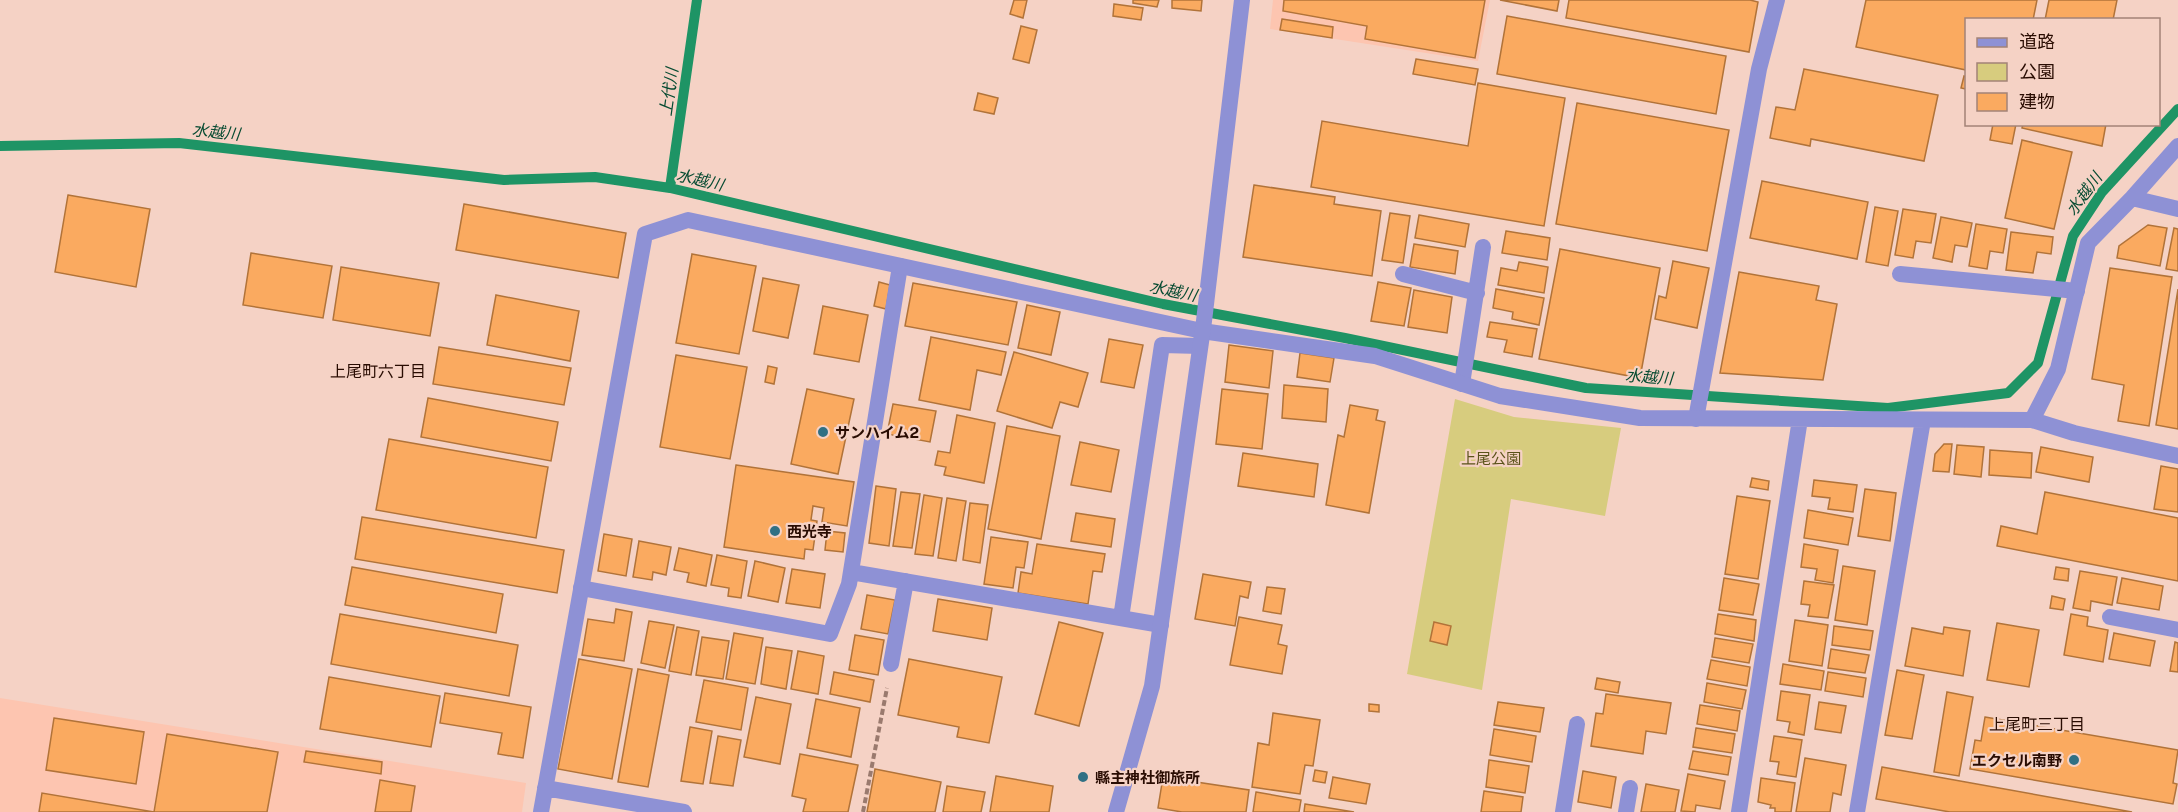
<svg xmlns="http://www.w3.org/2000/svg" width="2178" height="812" viewBox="0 0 2178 812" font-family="'Public Sans','Noto Sans JP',sans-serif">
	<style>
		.built { fill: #fdc5b0 }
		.green { fill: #d7cc7e }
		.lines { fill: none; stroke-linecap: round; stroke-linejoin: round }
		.stream { stroke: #1e9465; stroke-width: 10 }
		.building { fill: #faaa60; stroke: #b17339; stroke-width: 1.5 }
		.path { stroke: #9a7a6e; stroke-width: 4; stroke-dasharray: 6 3; stroke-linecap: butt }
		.service { stroke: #8e91d5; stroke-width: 16 }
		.minor { stroke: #8e91d5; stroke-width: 16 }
		.tertiary { stroke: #8e91d5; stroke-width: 16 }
		.poi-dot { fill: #307084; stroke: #f5d2c5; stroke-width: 2 }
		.labels { text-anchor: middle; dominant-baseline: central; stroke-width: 4.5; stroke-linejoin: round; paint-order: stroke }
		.poi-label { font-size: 15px; font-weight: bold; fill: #290c02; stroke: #f5d2c5; text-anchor: start }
		.park-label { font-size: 15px; fill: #5b531a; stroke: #f5d2c5 }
		.water-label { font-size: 16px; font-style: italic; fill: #074b32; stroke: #f5d2c5 }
		.neighbourhood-label { font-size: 16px; fill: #290c02; stroke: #f5d2c5 }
	</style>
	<rect width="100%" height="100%" fill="#f5d2c5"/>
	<path class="built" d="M1273,0H1490L1478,61L1270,29Z
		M0,698L526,783L522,812H0Z"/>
	<path class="green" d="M1455,399L1514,417L1621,428L1605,516L1511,499L1482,690L1407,674Z"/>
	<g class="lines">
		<path class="stream" d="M0,146L179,143L504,180L595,177L670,188L1163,304L1345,338L1586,388L1888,408L2008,393L2038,363L2073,236L2102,192L2178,109
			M670,188L697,0"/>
	</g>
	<path class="building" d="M1014,0H1027L1023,18L1010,14Z
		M1133,0H1159L1157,7L1133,3Z
		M1172,0H1202L1201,11L1172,8Z
		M1284,0H1485L1475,58L1365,39L1367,26L1283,11Z
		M1500,0H1559L1557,11Z
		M1569,0H1750L1758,2L1749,52L1566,18Z
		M1866,0H2037L2033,20H1966V70L1856,47Z
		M2049,0H2117L2113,20H2045Z
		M1114,4L1143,8L1141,20L1113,16Z
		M1507,16L1726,56L1716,114L1497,74Z
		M1282,19L1333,27L1332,38L1280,30Z
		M1021,26L1037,30L1029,63L1013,59Z
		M1416,59L1478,69L1475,85L1413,74Z
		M1804,69L1938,95L1924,161L1811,139L1810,146L1770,138L1776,107L1795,110Z
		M1964,76L1966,77V89L1961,88Z
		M1478,83L1565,98L1544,226L1311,187L1322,121L1468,146Z
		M978,93L998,98L994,114L974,110Z
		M1577,103L1729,130L1707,251L1556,224Z
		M1993,124H2016L2012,144L1990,140Z
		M2023,124H2106L2102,146L2022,128Z
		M2022,140L2072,152L2054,229L2005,218Z
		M1762,181L1868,202L1857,259L1750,238Z
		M1254,185L1335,197L1334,204L1381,211L1372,276L1243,257Z
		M68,195L150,209L136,287L55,272Z
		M464,204L626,233L618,278L456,250Z
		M1875,207L1898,211L1888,266L1866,262Z
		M1903,209L1936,214L1931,243L1916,241L1913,258L1895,255Z
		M1390,213L1410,216L1403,263L1382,260Z
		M1419,215L1469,224L1465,247L1415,238Z
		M1941,217L1972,223L1967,247L1955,245L1952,262L1933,258Z
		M1976,224L2007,229L2003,253L1990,251L1987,269L1969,266Z
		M2148,225L2167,228L2160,266L2117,258L2119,246Z
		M2174,228L2178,229V271L2166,269Z
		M1506,231L1550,238L1547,260L1502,253Z
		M2011,232L2053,237L2051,254L2037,252L2033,273L2006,270Z
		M1414,244L1458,251L1455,274L1410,267Z
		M1560,249L1660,268L1640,378L1539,359Z
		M251,253L332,266L323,318L243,305Z
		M692,254L756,266L739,354L676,343Z
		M1673,261L1709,268L1697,328L1655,319L1659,296L1666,298Z
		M1519,262L1548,267L1544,293L1498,285L1501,268L1517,271Z
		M341,267L439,283L430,336L333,320Z
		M2110,268L2172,277L2149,426L2118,421L2124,385L2092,379Z
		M1739,272L1819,286L1816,300L1837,304L1823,380L1720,373Z
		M763,278L799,285L788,338L753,331Z
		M879,282L890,285L886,309L874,306Z
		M1378,282L1411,288L1404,326L1371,321Z
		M913,283L1017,302L1008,345L905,326Z
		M1496,289L1544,298L1539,325L1512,319L1513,312L1493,308Z
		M2178,289V429L2156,425Z
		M1414,290L1452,297L1447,333L1408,327Z
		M496,295L579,311L570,361L487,345Z
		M1027,305L1060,312L1051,355L1018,348Z
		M823,306L868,315L859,362L814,354Z
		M1490,322L1537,329L1532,357L1504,352L1507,340L1487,337Z
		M931,337L1006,352L1001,375L977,370L970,410L919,400Z
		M1109,339L1143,345L1134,388L1101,382Z
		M1229,345L1273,351L1269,388L1225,382Z
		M439,347L571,368L564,405L433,384Z
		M1014,352L1088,373L1078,407L1060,402L1052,428L997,411Z
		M1300,353L1334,358L1330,382L1297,377Z
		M676,355L747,367L730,459L660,447Z
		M768,366L777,368L774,384L765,382Z
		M1284,385L1328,389L1326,422L1282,418Z
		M807,389L854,399L838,474L791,464Z
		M1222,389L1268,394L1262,449L1216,444Z
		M428,398L558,422L551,461L421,437Z
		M893,404L936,411L930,442L887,434Z
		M1350,405L1378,410L1376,420L1385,422L1369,513L1326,505L1338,435L1344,437Z
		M957,415L995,423L984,483L944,475L946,467L935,465L938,451L950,453Z
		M1007,426L1060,436L1041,539L988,529Z
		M389,439L548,467L536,538L376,510Z
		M1080,442L1119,450L1111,492L1071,485Z
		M1944,444H1952L1949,472L1933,471L1935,454Z
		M1957,445L1984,447L1981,477L1954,474Z
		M2041,447L2093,457L2089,482L2036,472Z
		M1990,450L2032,453L2031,478L1989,475Z
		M1243,453L1318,464L1314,497L1238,486Z
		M736,465L854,482L847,526L822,522L824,508L813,506L811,520L817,521L813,550L805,549L804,559L724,547Z
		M2161,466L2178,469V512L2154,509Z
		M1752,478L1769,481L1768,490L1750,487Z
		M1814,480L1857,485L1853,512L1828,509L1830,498L1812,496Z
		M876,486L896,489L889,546L869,543Z
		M1865,489L1896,493L1890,541L1858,536Z
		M901,492L920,494L912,548L893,546Z
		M2045,492L2178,518V581L1997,546L2001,526L2037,534Z
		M924,495L942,498L933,556L915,554Z
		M1737,496L1770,501L1758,579L1725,574Z
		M947,498L966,501L956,561L938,558Z
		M970,503L988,505L980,563L963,560Z
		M1808,510L1853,518L1848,545L1804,538Z
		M1076,513L1115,519L1111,547L1071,541Z
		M362,517L564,550L557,593L355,559Z
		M827,531L845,533L843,552L825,550Z
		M604,534L632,539L626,576L598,571Z
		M991,537L1028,542L1024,568L1016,567L1013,588L984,584Z
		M639,541L671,547L666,575L653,572L652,580L633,577Z
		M1037,544L1105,554L1102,572L1093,571L1088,604L1018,593L1021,572L1032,574Z
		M1804,544L1838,550L1833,583L1815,580L1817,569L1801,567Z
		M679,548L712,555L706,586L687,582L689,573L674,570Z
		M717,555L747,561L741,598L728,596L729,588L711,585Z
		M755,561L785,568L778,602L748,596Z
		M1843,566L1875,571L1867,625L1835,620Z
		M352,567L503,594L496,633L345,605Z
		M2056,567L2069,569L2068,581L2054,579Z
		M792,569L825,574L820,608L786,603Z
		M2080,571L2117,577L2112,605L2091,601L2090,611L2073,608Z
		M1203,574L1251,582L1248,598L1240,596L1235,626L1195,619Z
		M1724,578L1759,584L1753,615L1719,610Z
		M2122,578L2163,586L2159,610L2117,603Z
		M1804,581L1834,585L1828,618L1808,616L1810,605L1801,604Z
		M1267,587L1285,589L1281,614L1263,611Z
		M867,595L895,600L888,634L861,629Z
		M2052,596L2065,599L2063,610L2050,608Z
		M938,599L992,608L987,640L933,631Z
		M616,609L632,612L624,661L582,655L588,619L614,623Z
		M340,614L518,645L509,696L331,664Z
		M1718,614L1756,620L1754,641L1715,634Z
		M2071,614L2088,617L2087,626L2108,630L2103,662L2064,655Z
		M1239,617L1282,625L1278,644L1287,646L1282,674L1230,665Z
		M1795,620L1828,625L1822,666L1789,661Z
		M649,621L674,625L665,668L641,663Z
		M1059,622L1103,633L1079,726L1035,714Z
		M1434,622L1451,626L1447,645L1430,641Z
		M1997,623L2039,630L2029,687L1987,680Z
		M1834,626L1873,631L1870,650L1832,645Z
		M677,627L699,631L691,675L669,671Z
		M1944,627L1970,631L1963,676L1905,666L1912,628L1943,634Z
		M734,633L763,638L755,684L726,679Z
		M2114,633L2155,641L2150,666L2109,659Z
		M855,635L884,640L878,675L849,670Z
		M702,637L729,641L723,679L696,675Z
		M1715,638L1753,644L1749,663L1712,657Z
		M2175,642L2178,643V672L2170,671Z
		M766,647L792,651L786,689L761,684Z
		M1831,649L1869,655L1865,673L1828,668Z
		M798,651L824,656L818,694L791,689Z
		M579,659L632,669L612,779L558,769Z
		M909,659L1002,677L989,743L957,737L959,727L898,715Z
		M1711,660L1750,667L1747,686L1707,679Z
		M1783,664L1824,671L1821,690L1780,684Z
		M638,669L669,675L648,787L618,782Z
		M1897,670L1924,675L1912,739L1885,735Z
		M834,672L874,680L870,702L830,694Z
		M1828,672L1866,678L1863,697L1825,691Z
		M329,677L440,696L431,747L320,729Z
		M1597,678L1620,682L1618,693L1595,689Z
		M704,680L748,688L741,730L696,722Z
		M1707,683L1746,690L1742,709L1704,702Z
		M1781,691L1810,695L1804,735L1788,732L1790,722L1777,720Z
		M1947,692L1973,697L1959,776L1934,772Z
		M445,693L531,707L523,758L498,754L502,733L440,723Z
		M1606,694L1671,703L1666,734L1646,731L1643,754L1591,746L1596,713L1603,714Z
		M756,697L791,704L780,764L744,757Z
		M816,699L860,708L851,757L807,748Z
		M1498,702L1544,708L1540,732L1494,725Z
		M1819,702L1846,706L1841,733L1815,729Z
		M1369,704L1379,705V712L1369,711Z
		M1700,705L1740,711L1737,731L1697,724Z
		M1273,713L1320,720L1313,766L1305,765L1300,794L1252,787L1258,743L1269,745Z
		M1985,717L2178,750L2173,783L2177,784L2173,804L1970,769L1975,740L1981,741Z
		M54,718L144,732L136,784L46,770Z
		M690,727L712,731L703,784L681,781Z
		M1696,728L1735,734L1732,753L1693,747Z
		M1494,729L1536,736L1532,762L1490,755Z
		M167,734L278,752L267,812H39L42,793L154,812Z
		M718,736L741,740L733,786L710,783Z
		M1774,736L1802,740L1796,777L1777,774L1779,762L1770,761Z
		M306,751L382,762L381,774L304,762Z
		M1693,751L1731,757L1728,775L1689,769Z
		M800,754L858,765L848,812H803L806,799L792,796Z
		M1805,758L1846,765L1841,795L1833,793L1830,812H1796Z
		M1489,760L1529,766L1525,793L1486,787Z
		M1882,767L2132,812H1950L1876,799Z
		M875,769L941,782L935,812H867Z
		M1315,770L1327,772L1325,783L1313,781Z
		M1583,771L1616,777L1611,808L1578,802Z
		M1688,774L1725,781L1720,809L1696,805L1695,812L1681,811Z
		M996,776L1053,786L1049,812H990Z
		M1163,777L1249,790L1246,812H1182L1158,808Z
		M1333,777L1370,784L1366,804L1329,798Z
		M1761,778L1795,783L1791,812H1775V808H1770L1771,805L1758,802Z
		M380,780L415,786L411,812H375Z
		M1646,784L1679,790L1675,812H1641Z
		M947,786L985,792L981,812H943Z
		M1484,791L1523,797L1521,812H1481Z
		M1256,792L1301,800L1299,812H1253Z
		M1305,804L1354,812H1304Z"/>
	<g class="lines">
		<path class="path" d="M863,812L887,688"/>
		<path class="service" d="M1403,274L1477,293
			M1900,274L2077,291
			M1462,384L1483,247
			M1696,419L1759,69L1777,0
			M851,572L1161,625
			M581,588L830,634L849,584L900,266
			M2110,617L2178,630
			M1121,618L1162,345L1200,346
			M891,664L906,581
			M1563,812L1577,724
			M1626,812L1630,788"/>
		<path class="minor" d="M2132,198L2178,209
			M2032,420L2058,369L2088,243L2132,198L2178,146
			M545,788L684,812
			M541,812L645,234L688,220L1202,331L1375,356L1500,396L1640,418L2032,420L2074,433L2178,456
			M1739,812L1800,419
			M1857,812L1923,420"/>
		<path class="tertiary" d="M1116,812L1152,686L1204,321L1242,0"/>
	</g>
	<g class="poi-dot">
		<circle cx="823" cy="432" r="6"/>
		<circle cx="775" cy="531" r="6"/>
		<circle cx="2074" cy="760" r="6"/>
		<circle cx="1083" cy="777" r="6"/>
	</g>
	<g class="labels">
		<g class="poi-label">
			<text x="835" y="432">サンハイム2</text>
			<text x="787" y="531">西光寺</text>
			<text x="2062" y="760" text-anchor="end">エクセル南野</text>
			<text x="1095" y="777">縣主神社御旅所</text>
		</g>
		<g class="park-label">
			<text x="1491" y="458">上尾公園</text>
		</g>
		<g class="water-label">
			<text transform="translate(669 92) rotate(-82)">上代川</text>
			<text transform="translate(216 132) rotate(6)">水越川</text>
			<text transform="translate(700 180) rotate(13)">水越川</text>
			<text transform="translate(2084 194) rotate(-54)">水越川</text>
			<text transform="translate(1173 291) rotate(12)">水越川</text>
			<text transform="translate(1649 377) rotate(4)">水越川</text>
		</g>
		<g class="neighbourhood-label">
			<text x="378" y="371">上尾町六丁目</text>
			<text x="2037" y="724">上尾町三丁目</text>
		</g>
	</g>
	<rect x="1965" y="18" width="195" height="108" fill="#f5d2c5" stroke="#a38377" stroke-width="1.5"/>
	<rect x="1977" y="38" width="30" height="9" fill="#8e91d5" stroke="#a38377" stroke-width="1.5"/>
	<text x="2019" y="48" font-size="18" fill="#290c02">道路</text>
	<rect x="1977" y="63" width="30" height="18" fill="#d7cc7e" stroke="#a38377" stroke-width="1.5"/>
	<text x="2019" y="78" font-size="18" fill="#290c02">公園</text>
	<rect x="1977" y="93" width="30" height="18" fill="#faaa60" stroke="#a38377" stroke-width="1.5"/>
	<text x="2019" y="108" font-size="18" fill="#290c02">建物</text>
</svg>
